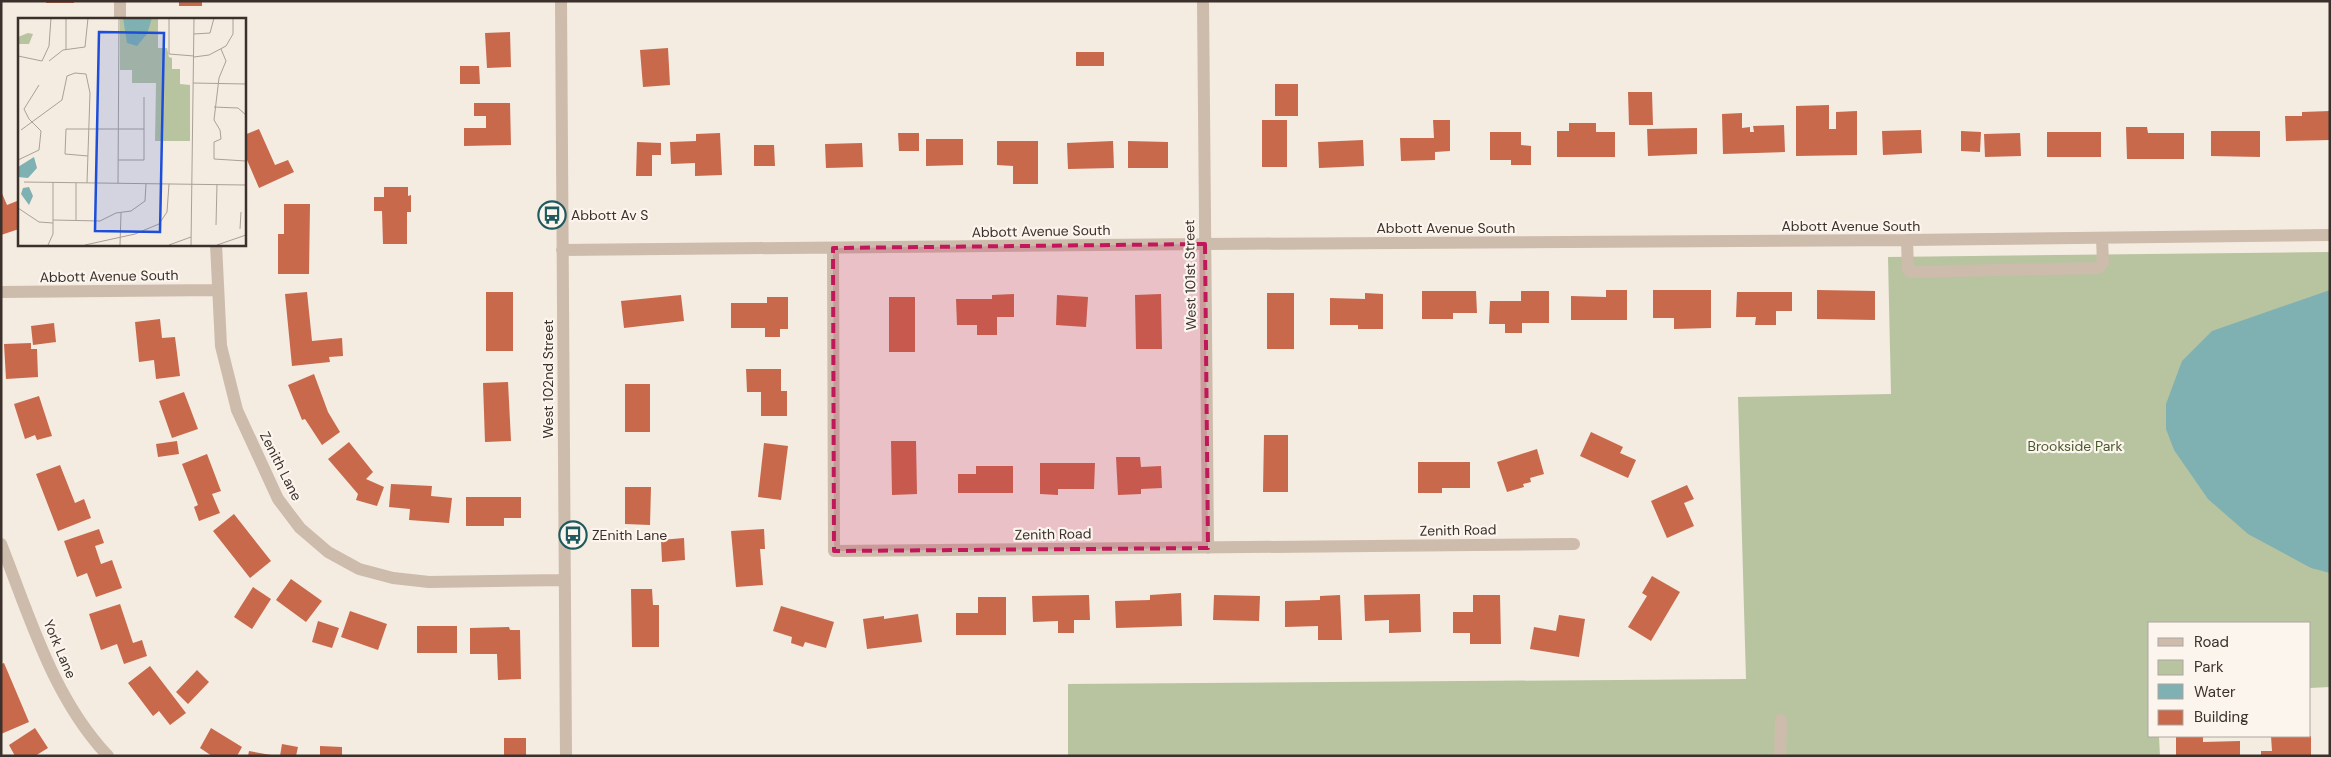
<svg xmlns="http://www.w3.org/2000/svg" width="2331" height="757" viewBox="0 0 2331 757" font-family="'DM Sans',sans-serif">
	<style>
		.green { fill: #b8c4a0 }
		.water { fill: #7fb0b2 }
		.building { fill: #c8694b }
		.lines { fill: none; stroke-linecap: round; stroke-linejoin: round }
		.minor { stroke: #cdbbac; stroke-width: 12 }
		.marked { fill: #c2185b; fill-opacity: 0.2; stroke: #c2185b; stroke-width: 4; stroke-dasharray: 10 6; stroke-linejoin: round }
		.labels { text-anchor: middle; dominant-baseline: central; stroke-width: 4.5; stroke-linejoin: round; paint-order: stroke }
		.poi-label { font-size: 14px; fill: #3b302b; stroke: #fbf5ee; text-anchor: start }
		.street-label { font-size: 14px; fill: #3b302b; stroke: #fbf5ee }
		.park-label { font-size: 14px; fill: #4a5a2e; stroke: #fbf5ee }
		.inset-road { fill: none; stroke: #aaa098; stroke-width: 1 }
		.view { fill: #1d4ed8; fill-opacity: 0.15; stroke: #1d4ed8; stroke-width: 2.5 }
		.inset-edge { fill: none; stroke: #3b302b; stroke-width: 2.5 }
	</style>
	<rect width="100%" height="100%" fill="#f4ebe1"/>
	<path class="green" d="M2330,252V687L2310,688V623H2150V736H2159L2160,756H1068V684L1746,679L1738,397L1891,394L1888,257Z"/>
	<path class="water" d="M2330,290V573L2311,568L2248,534L2208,499L2174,450L2166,429V404L2182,361L2212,331Z"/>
	<path class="building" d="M46,1H74V3H46Z
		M179,1H202V6H179Z
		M510,32L511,67L487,68L485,33Z
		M668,48L670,85L643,87L640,50Z
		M1076,52H1104V66H1076Z
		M460,66H479L480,84H460Z
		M1275,84H1298V116H1275Z
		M1628,92H1652L1653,125H1629Z
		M474,103H510L511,145L464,146V128H486V116H474Z
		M1829,105V129H1836V112L1857,111V155L1796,156V106Z
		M2330,111V140L2286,141L2285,116H2302V112Z
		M1742,113V128L1750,127V132H1754L1753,126L1784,125L1785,152L1723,154L1722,114Z
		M1262,120H1287V167H1262Z
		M1433,120H1450V151L1435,152V160L1401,161L1400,138H1434Z
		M1569,123H1596V132H1615V157H1557V131H1569Z
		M2126,127H2147L2148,133H2184V159H2127Z
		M1697,128V154L1648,156L1647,129Z
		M259,129L275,165L288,160L294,172L259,188L244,153V135Z
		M1921,130L1922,153L1883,155L1882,131Z
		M1961,131L1981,132L1980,152L1961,151Z
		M2211,131H2260V157L2211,156Z
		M1490,132H1521V145L1531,146V165H1511V160H1490Z
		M2047,132H2101V157H2047Z
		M720,133L722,175L695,176V163L671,164L670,142L696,141V134Z
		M898,133H919V151H899Z
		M2020,133L2021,156L1985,157L1984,134Z
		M926,139H963V165L926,166Z
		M1363,140L1364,166L1319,168L1318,142Z
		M997,141H1038V184H1013V166L997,165Z
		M1113,141L1114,168L1068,169L1067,143Z
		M1128,141L1168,142V168H1128Z
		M637,142L661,143V155H652V176H636Z
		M862,143L863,167L826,168L825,144Z
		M754,145H774L775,166H754Z
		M384,187H408V196L411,195V212H407V244H383L382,211H374V197H384Z
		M1,191L7,205L17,201L19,205V229L1,235Z
		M284,204H310L309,274H278V234H284Z
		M1606,290H1627V320H1571V296L1606,297Z
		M1653,290H1711V328L1674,329V318H1653Z
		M1817,290L1875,291V320L1817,319Z
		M1422,291H1476L1477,313H1453V319H1422Z
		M1521,291H1549V323H1522V333H1505V324H1489L1490,301H1521Z
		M307,292L312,341L342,338L343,356L329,357L330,362L292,366L285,294Z
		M486,292H513V351H486Z
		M1737,292H1792V311H1776V325H1755L1756,317H1736Z
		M1267,293H1294V349H1267Z
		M1365,293L1383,294V329H1358V325H1330V298L1365,299Z
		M1014,294V317H997V335H977V325H957L956,299H992V295Z
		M1161,294L1162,349H1136L1135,295Z
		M681,295L684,321L624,328L621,301Z
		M1057,295L1088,297L1086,327L1056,325Z
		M767,297H788V329H780V337H765V328H731V303H767Z
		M889,297H915V352H889Z
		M160,319L162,338L175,337L180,376L156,379L154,360L139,362L135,322Z
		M54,323L56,342L33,345L31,326Z
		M31,343V349H37L38,377L6,379L4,344Z
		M746,369H781V391H787V416H761V392H747Z
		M314,374L328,412L340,432L322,445L305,419L302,420L288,385Z
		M508,382L511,441L485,442L483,383Z
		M625,384H650V432H625Z
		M184,392L198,429L172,438L159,401Z
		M39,396L52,436L37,440L35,435L25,439L14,404Z
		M1591,432L1623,447L1620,453L1636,460L1628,478L1580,456Z
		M1264,435H1288V492H1263Z
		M177,441L179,454L158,457L156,444Z
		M891,441H916L917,494L892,495Z
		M349,442L373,472L366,479L384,487L377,506L356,500L358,494L328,459Z
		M764,443L788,446L781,500L758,497Z
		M1537,449L1544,474L1530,478L1531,482L1523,484L1524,487L1507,492L1497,462Z
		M207,454L221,491L212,494L220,513L199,521L194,507L198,505L182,464Z
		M1116,457H1140L1141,467L1161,466L1162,488L1141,489V494L1118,495Z
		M1418,462H1470V488H1442V493H1418Z
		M1040,463H1095L1094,489H1058V495L1040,494Z
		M60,465L75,503L84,499L91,518L58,531L36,474Z
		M976,466H1013V493H958V474H976Z
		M391,484L432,486L431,496L452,498L449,523L409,520L410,509L389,507Z
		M1687,485L1694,499L1684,503L1694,526L1667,538L1651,501Z
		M625,487H651L650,525L625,524Z
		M466,497H521V518H504V526H466Z
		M234,514L271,561L250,578L213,531Z
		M99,529L104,543L95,546L101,564L112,560L122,588L96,597L87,573L77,577L64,541Z
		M764,529L765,549H760L763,585L736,587L731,531Z
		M684,538L685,560L662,562L661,540Z
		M1652,576L1680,592L1651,641L1628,627L1647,596L1642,593Z
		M291,579L322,601L306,622L276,600Z
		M253,587L271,599L252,629L234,617Z
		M631,589H652L653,605H659V647H632Z
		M1181,593L1182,626L1116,628L1115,601L1150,600V595Z
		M1420,594L1421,632L1389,633V620L1365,621L1364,595Z
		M1089,595L1090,620H1074V633H1058V621L1033,622L1032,596Z
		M1214,595L1260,596L1259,621L1213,620Z
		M1340,595L1342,640H1318V626L1285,627V601L1320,600V596Z
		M1473,595H1500L1501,644H1470V633H1453V612H1473Z
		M978,597H1006V635H956V613H978Z
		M120,604L133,643L142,640L147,656L124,664L117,644L101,650L89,614Z
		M781,606L834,622L826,648L805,642L803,647L791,643L792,637L773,631Z
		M350,611L387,624L378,650L341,637Z
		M918,614L922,642L867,649L863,619L884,616V619Z
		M1559,615L1585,619L1579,657L1530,649L1534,627L1556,631Z
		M318,621L339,628L332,648L312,642Z
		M417,626H457V653H417Z
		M509,627L510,630H520L521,679L498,680L497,654H470V628Z
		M4,663L29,722L1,734V664Z
		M150,666L186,713L170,725L159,711L153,716L128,683Z
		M197,670L209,682L188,704L176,692Z
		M35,728L48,748L35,756H15L9,745Z
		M211,728L242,747L237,756H212L200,748Z
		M2203,736V742L2240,741V756H2176V737Z
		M2271,736H2311V756H2261V751H2272Z
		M504,738H526V756H504Z
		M282,744L298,747L296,756H280Z
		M320,746L342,747V756H320Z
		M249,751L271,755V756H248Z"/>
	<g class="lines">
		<path class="minor" d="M120,1V19
			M561,1L566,756
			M1203,1L1208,548
			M1907,240L1908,270L1911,272L2098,268L2103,263L2102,238
			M216,244L221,346L237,410L278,499L300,528L328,552L359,569L393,578L429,582L564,580
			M833,248L834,551L1574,544
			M562,250L1205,244L1907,240L2330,235
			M1,292L218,290
			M1,544C30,617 53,698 108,756
			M1780,756L1781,720"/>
	</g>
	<path class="marked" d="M1205,244L1208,548L834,551L833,248Z"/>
	<defs>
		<g id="bus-ring" transform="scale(1.4375)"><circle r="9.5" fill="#fbf5ee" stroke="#1f5a5e" stroke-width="1.5"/><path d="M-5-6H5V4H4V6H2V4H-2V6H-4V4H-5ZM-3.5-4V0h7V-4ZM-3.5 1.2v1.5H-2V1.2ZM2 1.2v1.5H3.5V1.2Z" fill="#1f5a5e"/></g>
	</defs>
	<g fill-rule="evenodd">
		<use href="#bus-ring" x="552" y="215"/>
		<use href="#bus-ring" x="573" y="535"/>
	</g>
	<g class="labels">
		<g class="poi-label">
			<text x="571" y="215">Abbott Av S</text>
			<text x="592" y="535">ZEnith Lane</text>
		</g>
		<g class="street-label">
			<text x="1851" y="226">Abbott Avenue South</text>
			<text x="1446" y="228">Abbott Avenue South</text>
			<text transform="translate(1041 231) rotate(-1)">Abbott Avenue South</text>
			<text transform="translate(1190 275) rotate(-91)">West 101st Street</text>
			<text transform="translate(109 276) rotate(-1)">Abbott Avenue South</text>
			<text transform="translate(548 379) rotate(-90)">West 102nd Street</text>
			<text transform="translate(281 466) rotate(63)">Zenith Lane</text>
			<text transform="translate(1458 530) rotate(-1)">Zenith Road</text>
			<text transform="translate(1053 534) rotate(-1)">Zenith Road</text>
			<text transform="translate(60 649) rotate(67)">York Lane</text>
		</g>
		<g class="park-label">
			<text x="2075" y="446">Brookside Park</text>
		</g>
	</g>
	<g transform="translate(18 18)">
		<rect width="228" height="228" fill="#f4ebe1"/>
		<path d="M102,0H140V30H149L151,39L154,40V51H162V66L172,67V123H137L138,65H114V52H102ZM10,15L15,16L11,26H0V19Z" fill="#b8c4a0"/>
		<path d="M105,0H134L129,16L119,28L109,25ZM16,139L19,150L10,160L0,159V149ZM11,169L15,178L11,187L3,176L5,170Z" fill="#7fb0b2"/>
		<path class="inset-road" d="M151,0V36L176,38M176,16L192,15L196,0M203,31L208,43L201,60L196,102L202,112L203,121L196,124V141L228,143M48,32V0M0,38L24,43L31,28L33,0M176,39L191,37L208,28L215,16V0M31,43L45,32L67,29L70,0M68,56L72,75L69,165M175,65L228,66M21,67L6,91L11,101L23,113L21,132M196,89L220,90L228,97M3,112L44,82L49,58L57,55L68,56M70,138L47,136L48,111H126M0,142L21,132M100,142H126V79M6,164L228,167M100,165L101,0M0,190L21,204L35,205M35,202L82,203L98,195L113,193L127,183L128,166M58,202V165M198,207L199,166M222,211L223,194M30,227L35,216V164M67,227L117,216L141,206L149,194L151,166M102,227L103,195M151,227L173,219M173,227L176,0M199,227L228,217"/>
		<path class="view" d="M81,14L146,15L142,214L77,213Z"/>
		<rect width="228" height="228" class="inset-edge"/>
	</g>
	<rect width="2331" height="757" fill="none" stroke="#3b302b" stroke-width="5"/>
	<rect x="2148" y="622" width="162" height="115" fill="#fbf5ee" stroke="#aea6a0"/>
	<rect x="2158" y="638" width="25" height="8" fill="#cdbbac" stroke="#aea6a0"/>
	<text x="2194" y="647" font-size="15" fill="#3b302b">Road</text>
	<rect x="2158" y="660" width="25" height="15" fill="#b8c4a0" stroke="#aea6a0"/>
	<text x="2194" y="672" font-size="15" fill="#3b302b">Park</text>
	<rect x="2158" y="684" width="25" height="15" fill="#7fb0b2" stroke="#aea6a0"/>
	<text x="2194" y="697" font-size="15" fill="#3b302b">Water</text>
	<rect x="2158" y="710" width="25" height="15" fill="#c8694b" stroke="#aea6a0"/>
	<text x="2194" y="722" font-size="15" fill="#3b302b">Building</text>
</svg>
